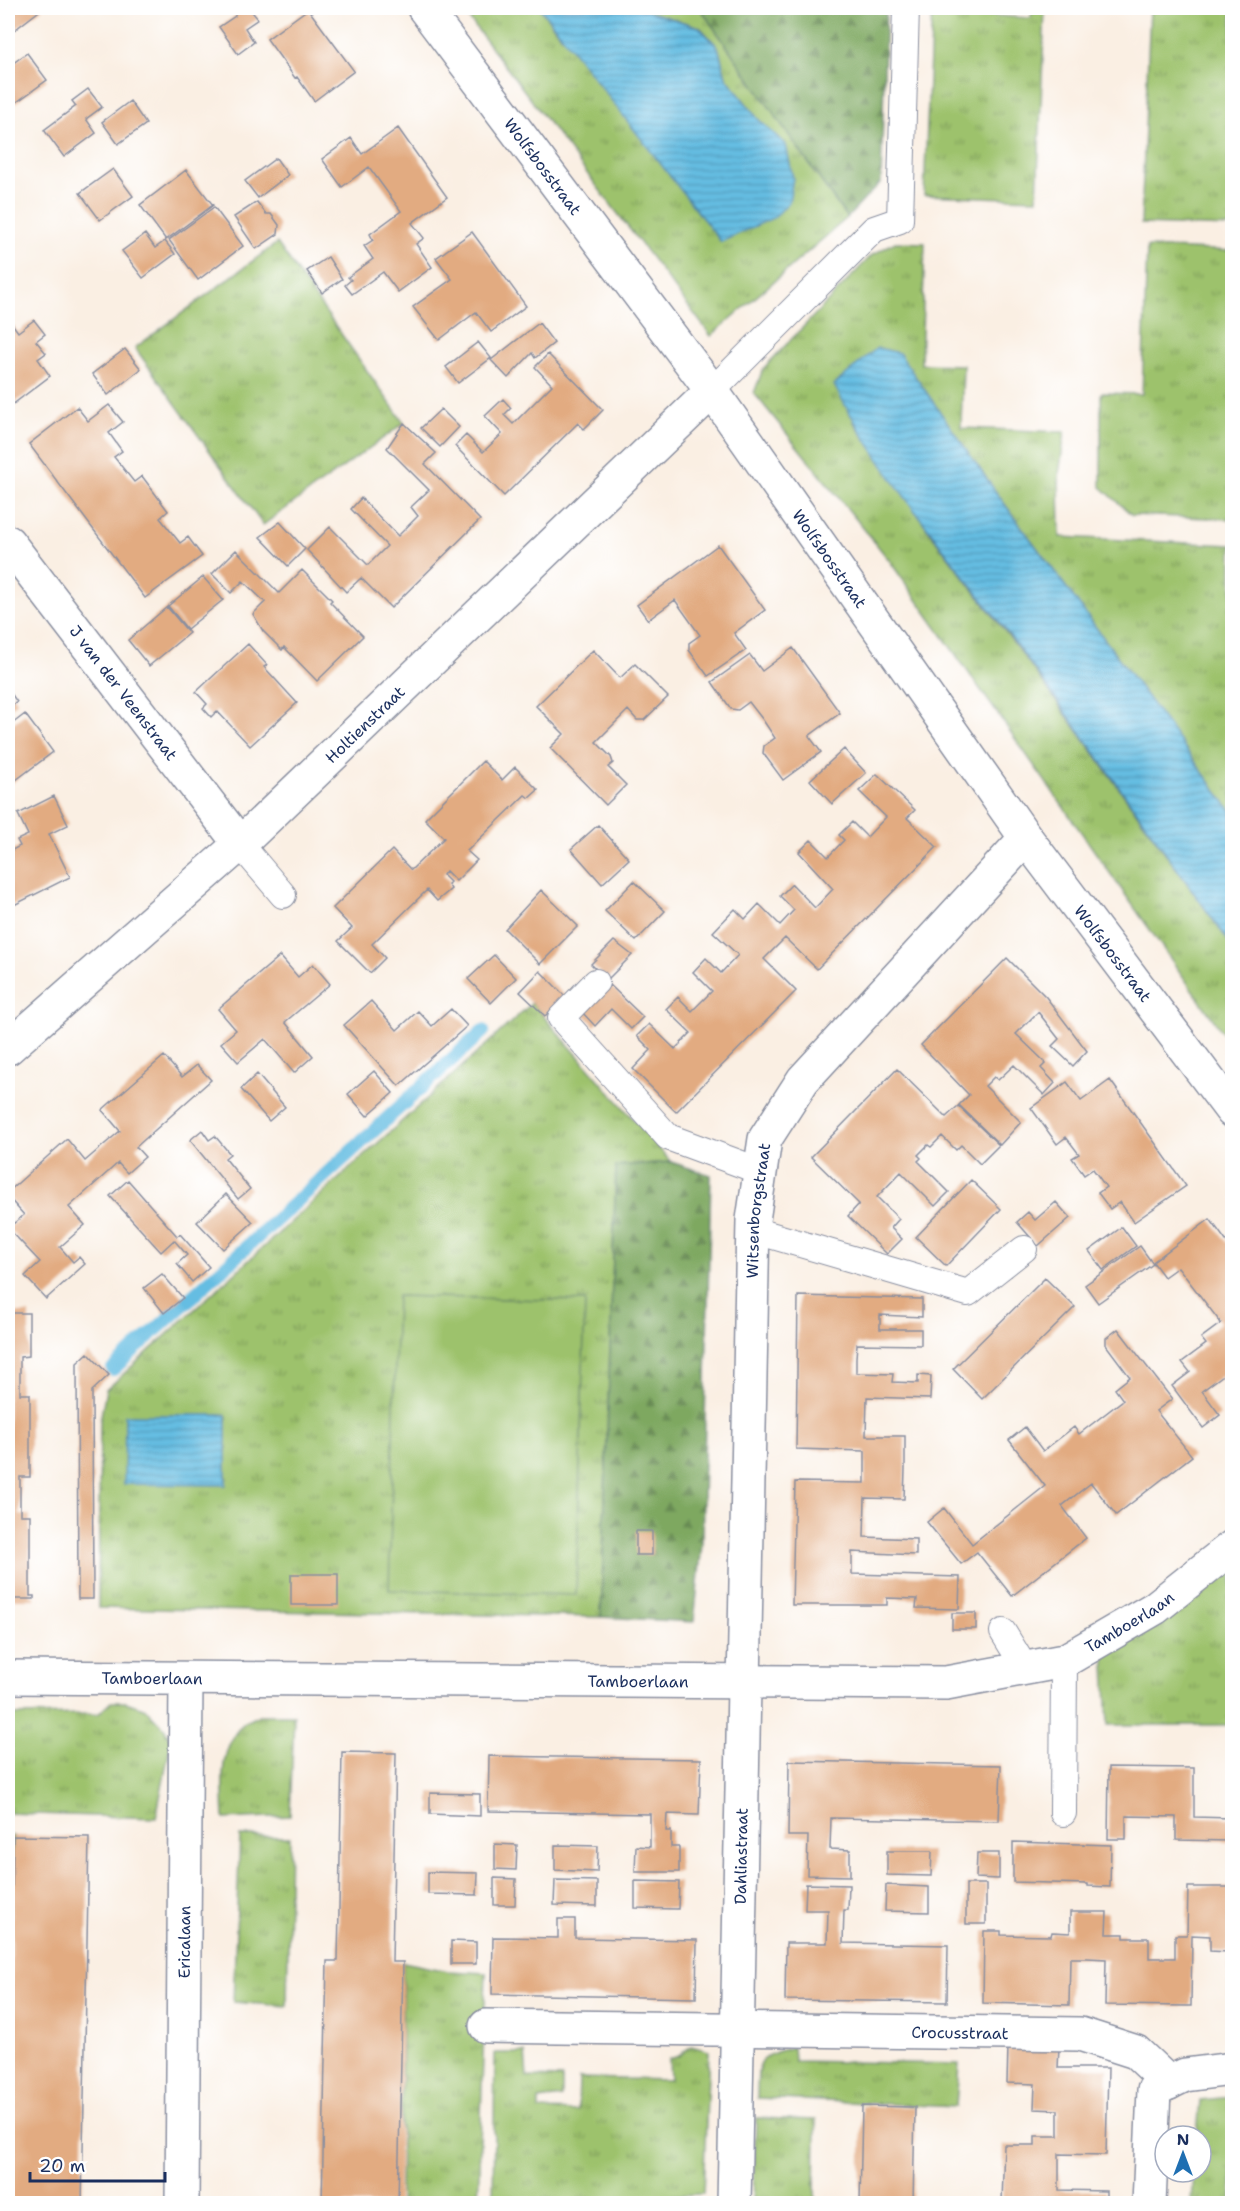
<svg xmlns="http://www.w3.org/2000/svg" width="1240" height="2211" viewBox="0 0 1240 2211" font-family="'Shantell Sans',sans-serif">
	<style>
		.grass { fill: url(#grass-tufts); stroke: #5c7865; stroke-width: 1.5 }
		.forest { fill: url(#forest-firs); stroke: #4c6c5f; stroke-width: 1.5 }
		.pitch { fill: #9dc26c; stroke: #5c7865; stroke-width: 1.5 }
		.water { fill: url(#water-rules); stroke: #4076a0; stroke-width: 1.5 }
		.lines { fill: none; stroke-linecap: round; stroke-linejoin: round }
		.stream { stroke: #65bde2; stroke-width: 14 }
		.building { fill: #e2ab81 }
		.service-casing { stroke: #8a8fa0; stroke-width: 28 }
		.minor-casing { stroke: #8a8fa0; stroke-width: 36 }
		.tertiary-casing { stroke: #8a8fa0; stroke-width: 36 }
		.service { stroke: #fff; stroke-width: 26 }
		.minor { stroke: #fff; stroke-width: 33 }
		.tertiary { stroke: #fff; stroke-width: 33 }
		.labels { text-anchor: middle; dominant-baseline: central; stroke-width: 4.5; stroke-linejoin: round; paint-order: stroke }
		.street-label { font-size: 16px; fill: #1b2f5e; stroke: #fff }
	</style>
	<defs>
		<pattern id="grass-tufts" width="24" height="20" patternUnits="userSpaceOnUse" patternTransform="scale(1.5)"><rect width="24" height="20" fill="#9dc26c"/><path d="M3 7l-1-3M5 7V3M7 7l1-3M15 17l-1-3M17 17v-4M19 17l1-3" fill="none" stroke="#7f9e5c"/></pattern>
		<pattern id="forest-firs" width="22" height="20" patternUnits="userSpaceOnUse" patternTransform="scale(1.5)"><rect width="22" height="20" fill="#7ea860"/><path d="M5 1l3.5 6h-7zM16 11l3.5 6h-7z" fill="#668952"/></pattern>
		<pattern id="water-rules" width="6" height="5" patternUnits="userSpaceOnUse" patternTransform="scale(1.5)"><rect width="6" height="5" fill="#65bde2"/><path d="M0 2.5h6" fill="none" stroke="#529aba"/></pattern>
	</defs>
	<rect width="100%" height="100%" fill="#fff"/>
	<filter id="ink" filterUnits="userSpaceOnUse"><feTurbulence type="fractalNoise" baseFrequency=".0167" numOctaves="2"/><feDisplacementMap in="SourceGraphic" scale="12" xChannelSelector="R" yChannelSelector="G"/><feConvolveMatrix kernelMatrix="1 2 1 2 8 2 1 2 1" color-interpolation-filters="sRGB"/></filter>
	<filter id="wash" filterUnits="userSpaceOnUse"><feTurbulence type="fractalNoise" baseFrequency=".008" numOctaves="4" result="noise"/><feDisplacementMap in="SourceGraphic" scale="24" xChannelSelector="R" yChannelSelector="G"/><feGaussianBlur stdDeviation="1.35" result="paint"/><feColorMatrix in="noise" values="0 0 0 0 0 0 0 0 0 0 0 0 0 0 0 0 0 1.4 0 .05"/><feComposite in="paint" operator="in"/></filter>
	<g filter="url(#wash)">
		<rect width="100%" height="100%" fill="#faefe3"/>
		<path class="grass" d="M461,8H540L561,37L786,146L758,119L726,77L718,47L700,27L637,8H700L847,218L711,336Z
			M932,8H982V15L1031,18L1032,8H1045L1037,199L924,195Z
			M1150,8H1232V227L1141,224Z
			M895,242L925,243L921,364L963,365L961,428L1065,432L1059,474L1060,537L1232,545V812L998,495L899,354L853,421L934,538L1026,659L1232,946V1046L889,560L754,393L763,369L872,255Z
			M277,243L404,423L263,525L135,348Z
			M1147,247L1232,251V519L1132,515L1101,487V393L1142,394Z
			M532,1003L671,1162L616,1166L601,1617L98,1608L100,1421L106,1390Z
			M1232,1572V1725H1108L1104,1646Z
			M111,1702H126L146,1709L165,1729L171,1741L156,1818L8,1813V1715L98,1714Z
			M259,1715H294L290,1816L224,1819C223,1787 217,1750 243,1724C247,1720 254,1718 259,1715Z
			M8,1836H13L8,1975Z
			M240,1836L290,1837L287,2006L233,2002Z
			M403,1962L448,1971L486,1973L478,2203L400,2204Z
			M691,2046L709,2051L703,2194L653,2196V2204L493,2203L495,2053H525L527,2077L562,2078V2097L539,2100V2110L578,2111L579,2078L670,2080L669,2059L679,2056Z
			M793,2047L794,2061L959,2064L956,2107L757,2098C758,2062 755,2057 793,2047Z
			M1232,2097V2203H1192L1194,2172H1201V2136H1197L1200,2100Z
			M756,2118L816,2120L815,2203H753Z"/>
		<path class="forest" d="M700,8H886L881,182L847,218Z
			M671,1162L711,1175L702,1544L694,1622L601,1617L616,1166Z"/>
		<path class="pitch" d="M397,1296L585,1301L576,1595L389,1590Z"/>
		<path class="water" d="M540,8H637L699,27L718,47L726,77L758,119L786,145L793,178L789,202L775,217L721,242Z
			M877,348L899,353L998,495L1232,812V946C1164,851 1097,754 1027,659C961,569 887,484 834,385Z
			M125,1415H226V1485L124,1484Z"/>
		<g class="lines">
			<path class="stream" d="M113,1369L483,1031"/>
		</g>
		<g id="blocks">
			<path class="building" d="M8,8H43L8,35Z
				M236,8H249L258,19L245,28L254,42L238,54L219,27L235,16Z
				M308,9L354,71L314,101L297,77L295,78L267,39Z
				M27,53L47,80L14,104L13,101L8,105V67Z
				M88,89L102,107L86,119L96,133L64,157L44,130L76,106L72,101Z
				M130,101L146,124L118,144L102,122Z
				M398,128L447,197L412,223L424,238L416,244L432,267L398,292L383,272L352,294L345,285L351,280L348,277L373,259L364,246L373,240L370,234L401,211L369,167L342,187L322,159L351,138L362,154Z
				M276,158L288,175L258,198L245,181Z
				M113,169L133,196L100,220L80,193Z
				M186,170L213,205L166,240L140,205Z
				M257,202L266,214H271L279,225L278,234L256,249L234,217Z
				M214,207L243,246L198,280L169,240Z
				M472,232L526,306L491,332L476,312L439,340L413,307L452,279L436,258Z
				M145,234L155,248L165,241L175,254L143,278L122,251Z
				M328,257L342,279L322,293L307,271Z
				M8,318L18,332L34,320L45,334L36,341L46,353L38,359L50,376L8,408Z
				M539,323L554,343L535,358L532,353L508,378L491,360Z
				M478,342L491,358L458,383L446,367Z
				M125,349L141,369L108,395L92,374Z
				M548,354L603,410L584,429L578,423L504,496L455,446L466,435L483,452L502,434L485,416L503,399L511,408L504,415L513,424L552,385L535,367Z
				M109,405L123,422L109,433L122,451L114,457L134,482L142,476L168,511L160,518L180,543L188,537L202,556L145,598L29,444L77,407L88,421Z
				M441,409L459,427L440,447L421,428Z
				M404,423L436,453L425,464L480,520L391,608L361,578L346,592L307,550L330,527L368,565L387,546L351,509L361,498L398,536L418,516L411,507L429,490L387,448Z
				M280,522L305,549L288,566L260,537Z
				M718,545L765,610L734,633L746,650L708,676L689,650V643L700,635L675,600L648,620L637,605Z
				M236,550L279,593L302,570L332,600L330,602L363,636L317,681L284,647L282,650L263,631L253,614L265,602L243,581L231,593L212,574Z
				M203,577L223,600L187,629L168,606Z
				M167,607L189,633L149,666L128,640Z
				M248,644L267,665L264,667L297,703L250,746L217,711L211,717L203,708L207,704L196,692Z
				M793,648L840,713L809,736L821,752L783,780L763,753L764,746L775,738L763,720L749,702L738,710L731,709L712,682L750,655L762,671Z
				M593,650L620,678L635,664L668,697L644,720H637L628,710L596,742L611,757L613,763L608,767L626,785L606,805L550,748L564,734L536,706Z
				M8,689L17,702L8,709Z
				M25,714L53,752L8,786V727Z
				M844,749L866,773L832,804L810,780Z
				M483,761L502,780L515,767L538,790L529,798L525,795L467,851L477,860L456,881L446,871L443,875L450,882L448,884L451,889L437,901L427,890L372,944L385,958L370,973L338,941L352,928L333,908L392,850L411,870L444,838L425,819Z
				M877,774L915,810L907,818L937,847L817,969L785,938L764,959L796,991L676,1112L633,1069L651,1050L637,1036L649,1024L675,1049L691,1033L666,1009L678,997L692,1011L712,991L693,972L706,958L721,973L738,955L713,932L735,909L745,919L759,904L780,925L794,910L780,896L792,884L815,908L833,889L799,852L811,840L828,857L844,840L839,835L852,822L867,837L886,817L859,791Z
				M54,796L68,825L49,834L70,877L12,906L8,897V852L20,846L17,840L28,835L18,814Z
				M598,825L629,859L602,884L571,849Z
				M634,881L665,911L636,941L605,911Z
				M541,890L578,926L540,964L505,929Z
				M614,941L632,955L607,980L591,964Z
				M494,955L516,978L491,1003L468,979Z
				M280,956L298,977L313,964L330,984L285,1022L313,1056L294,1073L265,1039L238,1062L221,1043L236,1030L218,1009Z
				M1007,958L1046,997L1087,1051L1073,1066L1052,1046L1059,1039L1038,1012L1016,1034L1046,1063L1041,1068L1055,1083L1044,1095L1014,1065L998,1080L994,1077L985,1086L1021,1122L1000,1145L959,1105L969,1095L921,1045Z
				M540,971L565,996L545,1016L520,992Z
				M610,985L643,1017L631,1029L611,1009L595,1026L582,1012Z
				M371,1001L397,1030L418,1011L432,1026L451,1009L467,1026L399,1086L344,1025Z
				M164,1056L182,1077L197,1065L211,1080L136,1147L145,1157L127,1173L118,1163L69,1207L85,1225L60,1247L73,1262L79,1257L85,1264L46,1299L25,1276L40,1262L8,1228L24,1215L8,1197V1192L67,1139L85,1161L120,1131L102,1110Z
				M897,1069L946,1117L958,1106L999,1145L980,1164L961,1145L956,1150L942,1136L931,1147L928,1145L918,1155L921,1158L918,1161L949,1192L935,1206L901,1172L877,1197L899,1219L891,1228L902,1239L887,1254L848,1216L859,1204L811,1157Z
				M374,1071L393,1093L367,1116L348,1094Z
				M257,1074L285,1107L269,1121L241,1089Z
				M1110,1080L1186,1186L1134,1222L1120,1202L1110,1209L1098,1193L1106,1187L1093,1169L1084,1175L1072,1158L1079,1154L1066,1137L1057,1144L1031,1108L1067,1082L1081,1101Z
				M202,1130L209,1140L215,1136L230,1154L225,1158L250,1189L238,1199L190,1140Z
				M128,1180L177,1236L180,1234L209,1267L192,1282L177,1264L187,1255L174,1240L161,1252L110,1196Z
				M971,1180L1001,1209L946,1266L916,1237Z
				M226,1194L253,1222L223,1249L197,1222Z
				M1056,1202L1070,1218L1038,1246L1017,1222L1028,1212L1035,1220Z
				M1210,1219L1232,1249V1373L1230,1370L1202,1391L1220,1415L1203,1428L1172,1386L1190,1372L1182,1362L1206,1344L1201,1338L1221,1323L1178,1267L1164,1277L1153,1262Z
				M1122,1227L1136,1246L1103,1270L1089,1251Z
				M1140,1246L1153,1264L1098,1303L1085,1285Z
				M162,1274L183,1298L164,1313L144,1288Z
				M1045,1278L1075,1307L982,1399L953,1369Z
				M798,1296L922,1299V1317L880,1315V1329H921V1345L857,1344L856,1358V1373L893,1374L892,1382L918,1383V1375L931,1376L930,1399L867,1397L866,1436H905V1469L904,1499L865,1498L864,1537L916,1539V1555L852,1552V1574L960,1577L959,1609L916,1608L917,1599L887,1598V1605H792L795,1482L865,1483V1451L796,1449Z
				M8,1313H29V1356L20,1357V1394H30V1477H20V1515H30V1596H34V1599H8Z
				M1118,1329L1172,1399L1156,1411L1192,1456L1116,1515L1091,1483L1062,1506L1086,1538L1012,1596L977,1552L961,1564L927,1522L944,1508L972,1544L1045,1486L1009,1440L1025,1427L1043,1451L1074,1427L1079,1434L1123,1400L1115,1389L1130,1377L1106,1345V1338Z
				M88,1353L109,1375L92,1391L93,1599H78L77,1363Z
				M636,1531H652V1555H636Z
				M291,1574H338V1605H291Z
				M952,1613H976V1629H952Z
				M342,1752L396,1753L392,1962H403L398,2204H322L327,1961H338Z
				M489,1756L701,1759L699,1815L667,1814L666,1831H671V1847H679V1872H635L636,1846L650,1847V1814L488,1811Z
				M789,1761L1001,1765L999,1821L831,1818L830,1849L850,1850V1876L807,1875L808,1836H788Z
				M1109,1767L1194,1768V1817L1232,1818V1841L1176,1840V1817L1126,1816V1839H1108Z
				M430,1793L480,1794V1816L430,1814Z
				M13,1836L89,1837L82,2204H8Z
				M1013,1842L1111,1845L1110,1887L1088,1886V1884L1013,1882Z
				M495,1844L517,1845L516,1870L495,1869Z
				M555,1845L598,1846L597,1872L555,1870Z
				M887,1851H932L931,1876L887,1875Z
				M977,1853H999V1879L976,1878Z
				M428,1872L478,1873L477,1895L428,1894Z
				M494,1878L516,1879L515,1905H494Z
				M555,1880L597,1881V1906L554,1905Z
				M635,1881L679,1882L678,1909L635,1908Z
				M806,1884L849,1885L848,1910H844L843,1943L948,1945L947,2002L785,2000L786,1943H827L828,1910H805Z
				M966,1884H986V1924H966Z
				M886,1885L929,1887V1912L885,1911Z
				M1188,1887H1232V2001H1228L1229,1952L1210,1951V1936L1192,1935L1191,2006L1105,2005L1106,1959L1087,1958H1070L1069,2005L983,2003L984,1931H1001V1935L1051,1936L1052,1932L1070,1933V1912H1107L1106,1934H1124V1938H1149V1958H1175V1935H1187Z
				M558,1919H575V1938L697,1940L696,1998L492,1994L493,1937L558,1938Z
				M451,1941L476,1942V1964H451Z
				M1008,2046L1059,2047L1058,2068H1108L1106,2155L1059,2154V2190L1106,2191V2204L1002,2202L1004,2145H1035V2136H1058V2110L1034,2109L1035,2084L1007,2083Z
				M862,2106L915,2107L913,2204H860Z"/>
		</g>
	</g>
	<g filter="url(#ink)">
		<use href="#blocks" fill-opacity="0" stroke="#8a8fa0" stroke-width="1.5"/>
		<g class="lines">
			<g class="service-casing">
				<path id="service" d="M712,391L874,229L900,220L906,8
					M240,844L283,895
					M596,982L561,1018L668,1137L760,1171
					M753,1230L968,1293L1024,1249
					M1003,1632L1025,1668
					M1063,1813L1064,1661"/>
			</g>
			<g class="minor-casing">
				<g id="minor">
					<path id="s1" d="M8,542L240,844"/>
					<path id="s2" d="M8,1048L240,844L712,391"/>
					<path id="s3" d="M8,1677L946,1683L1064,1661L1155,1608L1232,1547"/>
					<path id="s4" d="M486,2026L1080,2034L1136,2052L1169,2083"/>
					<path id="s5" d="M182,2204L186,1679"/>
					<path id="s6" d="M734,2204L753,1220L765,1139L803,1080L1026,838"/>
					<path d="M1149,2204L1154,2090L1185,2075L1232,2069"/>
				</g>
			</g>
			<g class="tertiary-casing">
				<g id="tertiary">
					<path id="s7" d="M424,8L712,391L1026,838L1232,1111"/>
				</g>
			</g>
			<use href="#service" class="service"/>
			<use href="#minor" class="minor"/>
			<use href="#tertiary" class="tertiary"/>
		</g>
	</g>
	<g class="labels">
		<g class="street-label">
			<text stroke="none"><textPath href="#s7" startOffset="198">Wolfsbosstraat</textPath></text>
			<text stroke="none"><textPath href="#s7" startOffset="684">Wolfsbosstraat</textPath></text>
			<text stroke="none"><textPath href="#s1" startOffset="190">J van der Veenstraat</textPath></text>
			<text stroke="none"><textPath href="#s2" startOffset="482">Holtienstraat</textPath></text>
			<text stroke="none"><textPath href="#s7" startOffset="1170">Wolfsbosstraat</textPath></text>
			<text stroke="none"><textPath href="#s6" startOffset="994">Witsenborgstraat</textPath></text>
			<text stroke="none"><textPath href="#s3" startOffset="1134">Tamboerlaan</textPath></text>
			<text stroke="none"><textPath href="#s3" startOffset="144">Tamboerlaan</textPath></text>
			<text stroke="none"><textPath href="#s3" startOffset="630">Tamboerlaan</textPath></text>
			<text stroke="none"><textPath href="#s6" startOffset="348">Dahliastraat</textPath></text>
			<text stroke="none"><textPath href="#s5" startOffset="262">Ericalaan</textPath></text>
			<text stroke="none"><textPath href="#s4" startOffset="474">Crocusstraat</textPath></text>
		</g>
	</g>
	<rect width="1240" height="2211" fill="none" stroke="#fff" stroke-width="30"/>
	<g transform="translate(1183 2154)"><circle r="28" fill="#ffffff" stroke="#a4acbf" stroke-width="1.5"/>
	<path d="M0-4.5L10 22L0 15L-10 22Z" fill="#1f6fb2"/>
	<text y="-9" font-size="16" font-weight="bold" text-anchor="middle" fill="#1b2f5e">N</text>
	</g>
	<path d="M30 2172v9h135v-9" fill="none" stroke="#1b2f5e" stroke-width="3"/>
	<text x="39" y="2172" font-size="18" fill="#1b2f5e" stroke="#ffffff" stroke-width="4.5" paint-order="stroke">20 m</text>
</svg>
